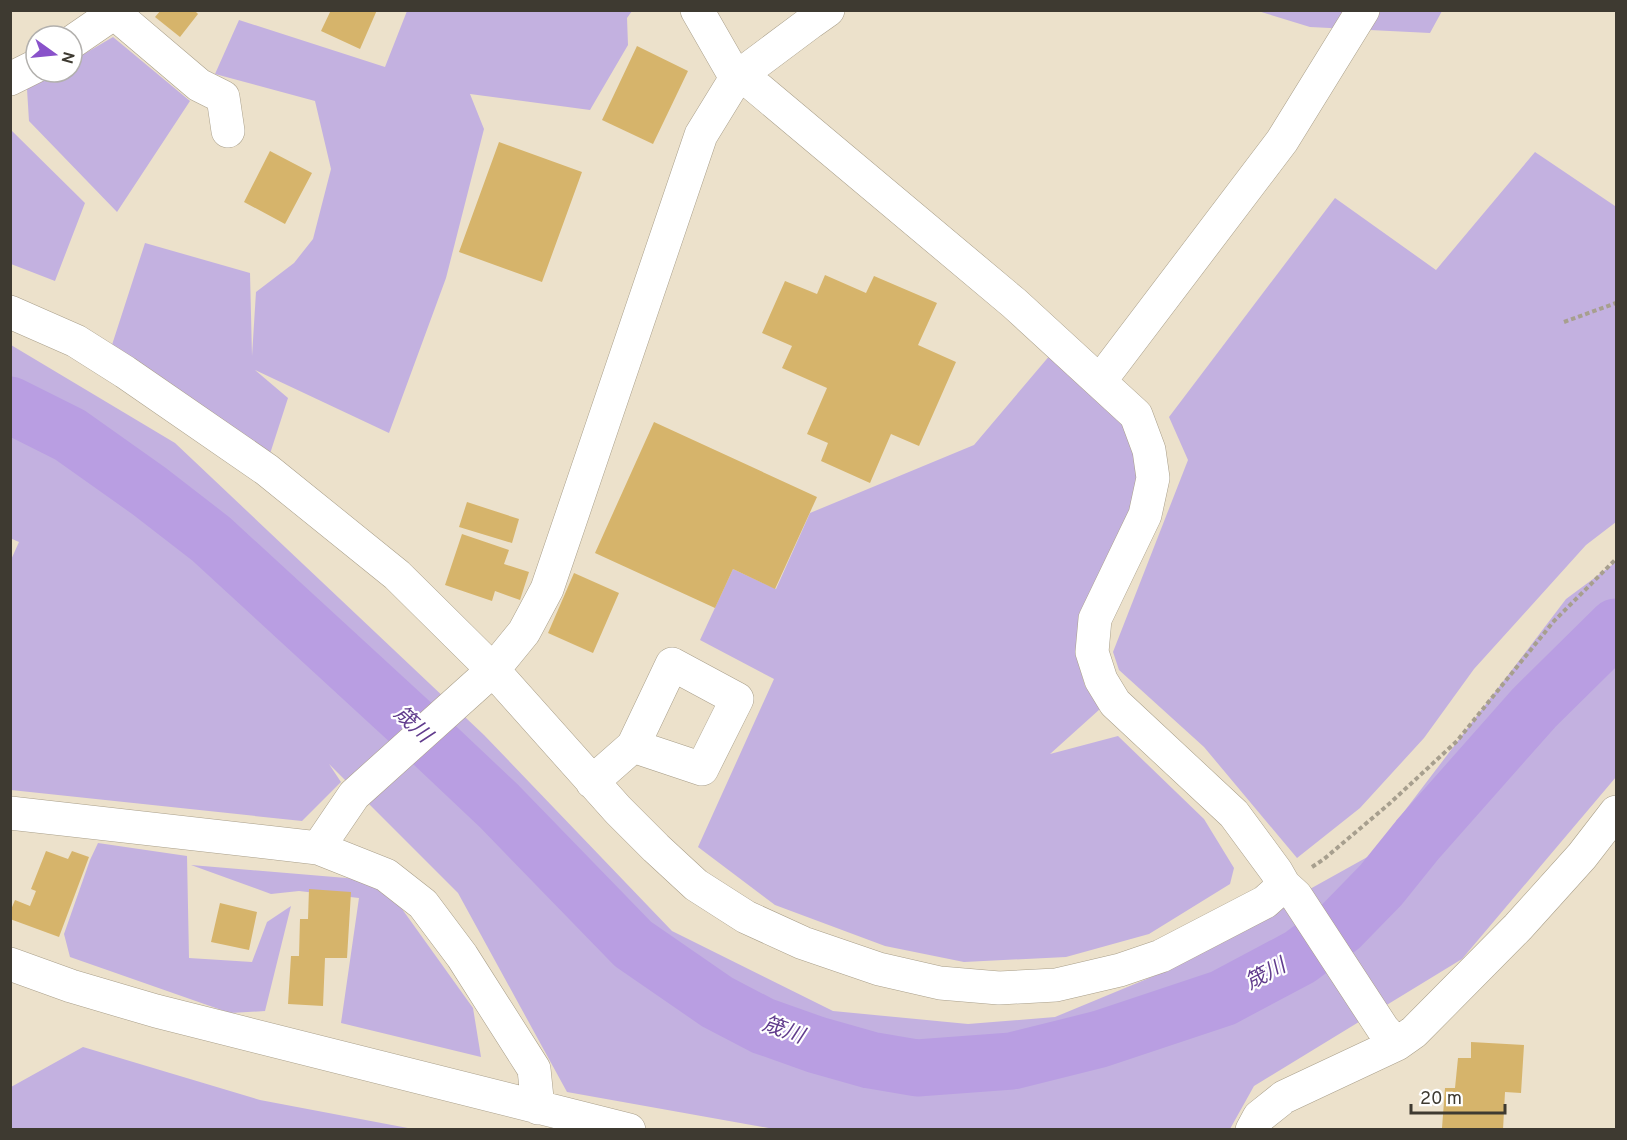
<svg xmlns="http://www.w3.org/2000/svg" width="1627" height="1140" viewBox="0 0 1627 1140" font-family="Overpass,'Noto Sans JP',sans-serif">
	<style>
		.green { fill: #c3b1e0 }
		.lines { fill: none; stroke-linecap: round; stroke-linejoin: round }
		.river { stroke: #b99ee2; stroke-width: 57 }
		.building { fill: #d6b46b }
		.minor-casing { stroke: #a99f8a; stroke-width: 34 }
		.path { stroke: #a79f8e; stroke-width: 4; stroke-dasharray: 4.5 3; stroke-linecap: butt }
		.minor { stroke: #fff; stroke-width: 33 }
		.labels { text-anchor: middle; dominant-baseline: central; stroke-width: 4.5; stroke-linejoin: round; paint-order: stroke }
		.water-label { font-size: 21px; font-style: italic; fill: #613c8d; stroke: #fff }
	</style>
	<rect width="100%" height="100%" fill="#ece1cb"/>
	<path class="green" d="M407,11H632L627,18L628,45L590,110L470,94L484,129L446,278L389,433L255,370L288,398L268,460L110,351L145,243L250,273L252,356L256,292L294,263L313,239L331,169L315,101L215,74L239,20L385,67Z
		M1258,11H1442L1430,33L1310,27Z
		M113,37L190,101L117,212L29,121L27,89L54,72H72V61Z
		M10,129L85,203L55,281L11,264Z
		M1535,152L1615,206L1616,225V522L1586,545L1474,669L1424,738L1360,808L1297,858L1204,747L1119,670L1113,652L1188,460L1169,417L1335,198L1436,270Z
		M11,345L175,443L484,735L672,931L833,1011L968,1024L1055,1017L1154,976L1371,855L1566,599L1616,562V777L1462,959L1254,1086L1230,1129H774L567,1092L458,893L329,764L341,782L302,821L11,790L10,562L19,542L10,538Z
		M1051,354L1121,421L1134,456L1138,485L1077,658L1085,686L1100,709L1050,754L1118,736L1204,819L1234,868L1230,884L1149,934L1066,957L964,962L885,946L775,905L698,847L774,679L700,640L733,569L776,589L810,513L974,445Z
		M98,843L187,856L189,958L252,962L267,922L291,906L265,1011L230,1013L70,957L64,934L90,860Z
		M191,865L382,881L473,1008L481,1057L341,1023L359,898L299,891L271,894Z
		M83,1047L260,1100L413,1129H11V1087Z"/>
	<g class="lines">
		<path class="river" d="M10,405L70,435L149,491L211,539L409,721L499,806L633,944L717,1002L763,1026L817,1045L870,1060L917,1068L1012,1061L1100,1039L1223,998L1300,957L1340,927L1381,885L1418,839L1534,708L1616,627"/>
	</g>
	<path class="building" d="M161,10H194L198,14L180,37L155,17Z
		M331,10H377L360,49L321,31Z
		M637,46L688,71L653,144L602,120Z
		M499,142L582,172L542,282L459,252Z
		M270,151L312,173L285,224L244,202Z
		M825,275L866,293L874,276L937,303L918,345L956,362L919,446L891,434L870,483L821,461L828,443L807,434L827,388L782,368L792,346L762,333L785,281L817,294Z
		M654,422L817,497L775,589L733,569L715,608L595,553Z
		M467,502L519,519L512,543L459,527Z
		M462,534L509,550L504,564L529,572L520,600L495,591L492,601L445,585Z
		M574,573L619,593L593,653L548,633Z
		M46,851L68,859L72,851L89,857L59,937L10,919V912L15,900L30,906L36,891L31,889Z
		M309,889L351,892L347,958H325L323,1006L288,1004L291,956H299L300,919H308Z
		M220,903L257,912L249,950L211,942Z
		M1471,1042L1524,1045L1521,1093L1505,1092L1503,1130L1442,1128L1445,1088H1455L1458,1058H1471Z"/>
	<g class="lines">
		<g class="minor-casing">
			<path id="minor" d="M697,10L736,78
				M113,12L199,85L223,97L228,131
				M72,42L104,20L115,10
				M10,79L36,66
				M10,312L76,341L125,372L267,470L397,575L493,670L618,810L656,848L696,885L746,917L803,943L879,969L940,983L999,988L1056,985L1120,970L1161,956L1265,902L1284,885L1276,871L1234,814L1115,703L1101,680L1092,652L1095,619L1145,515L1153,478L1149,450L1136,415L1014,303L742,75
				M1100,381L1282,141L1363,10
				M592,782L633,746L672,664L737,699L702,769L633,746
				M10,813L318,848L386,875L423,904L462,956L534,1069L538,1108
				M318,848L354,795L493,670L524,632L547,589L701,135L736,78L811,22L828,10
				M1284,885L1296,896L1383,1029L1397,1044
				M10,964L71,986L156,1011L629,1130
				M1252,1130L1259,1117L1284,1097L1397,1044L1414,1032L1518,927L1582,856L1616,812"/>
		</g>
		<path class="path" d="M1564,322L1616,303
			M1312,867L1324,859L1389,804L1457,741L1554,621L1616,559"/>
		<use href="#minor" class="minor"/>
	</g>
	<g class="labels">
		<g class="water-label">
			<text transform="translate(412 725) rotate(43)">筬川</text>
			<text transform="translate(1266 975) rotate(-28)">筬川</text>
			<text transform="translate(783 1031) rotate(19)">筬川</text>
		</g>
	</g>
	<rect width="1627" height="1140" fill="none" stroke="#3e3a31" stroke-width="24"/>
	<g transform="translate(54 54) rotate(105)"><circle r="28" fill="#ffffff" stroke="#b2b0ad" stroke-width="1.5"/>
	<path d="M0-4.5L10 22L0 15L-10 22Z" fill="#8952ca"/>
	<text y="-9" font-size="16" font-weight="bold" text-anchor="middle" fill="#3e3a31">N</text>
	</g>
	<path d="M1411 1104v9h94v-9" fill="none" stroke="#3e3a31" stroke-width="3"/>
	<text x="1420" y="1104" font-size="18" fill="#3e3a31" stroke="#ffffff" stroke-width="4.5" paint-order="stroke">20 m</text>
</svg>
